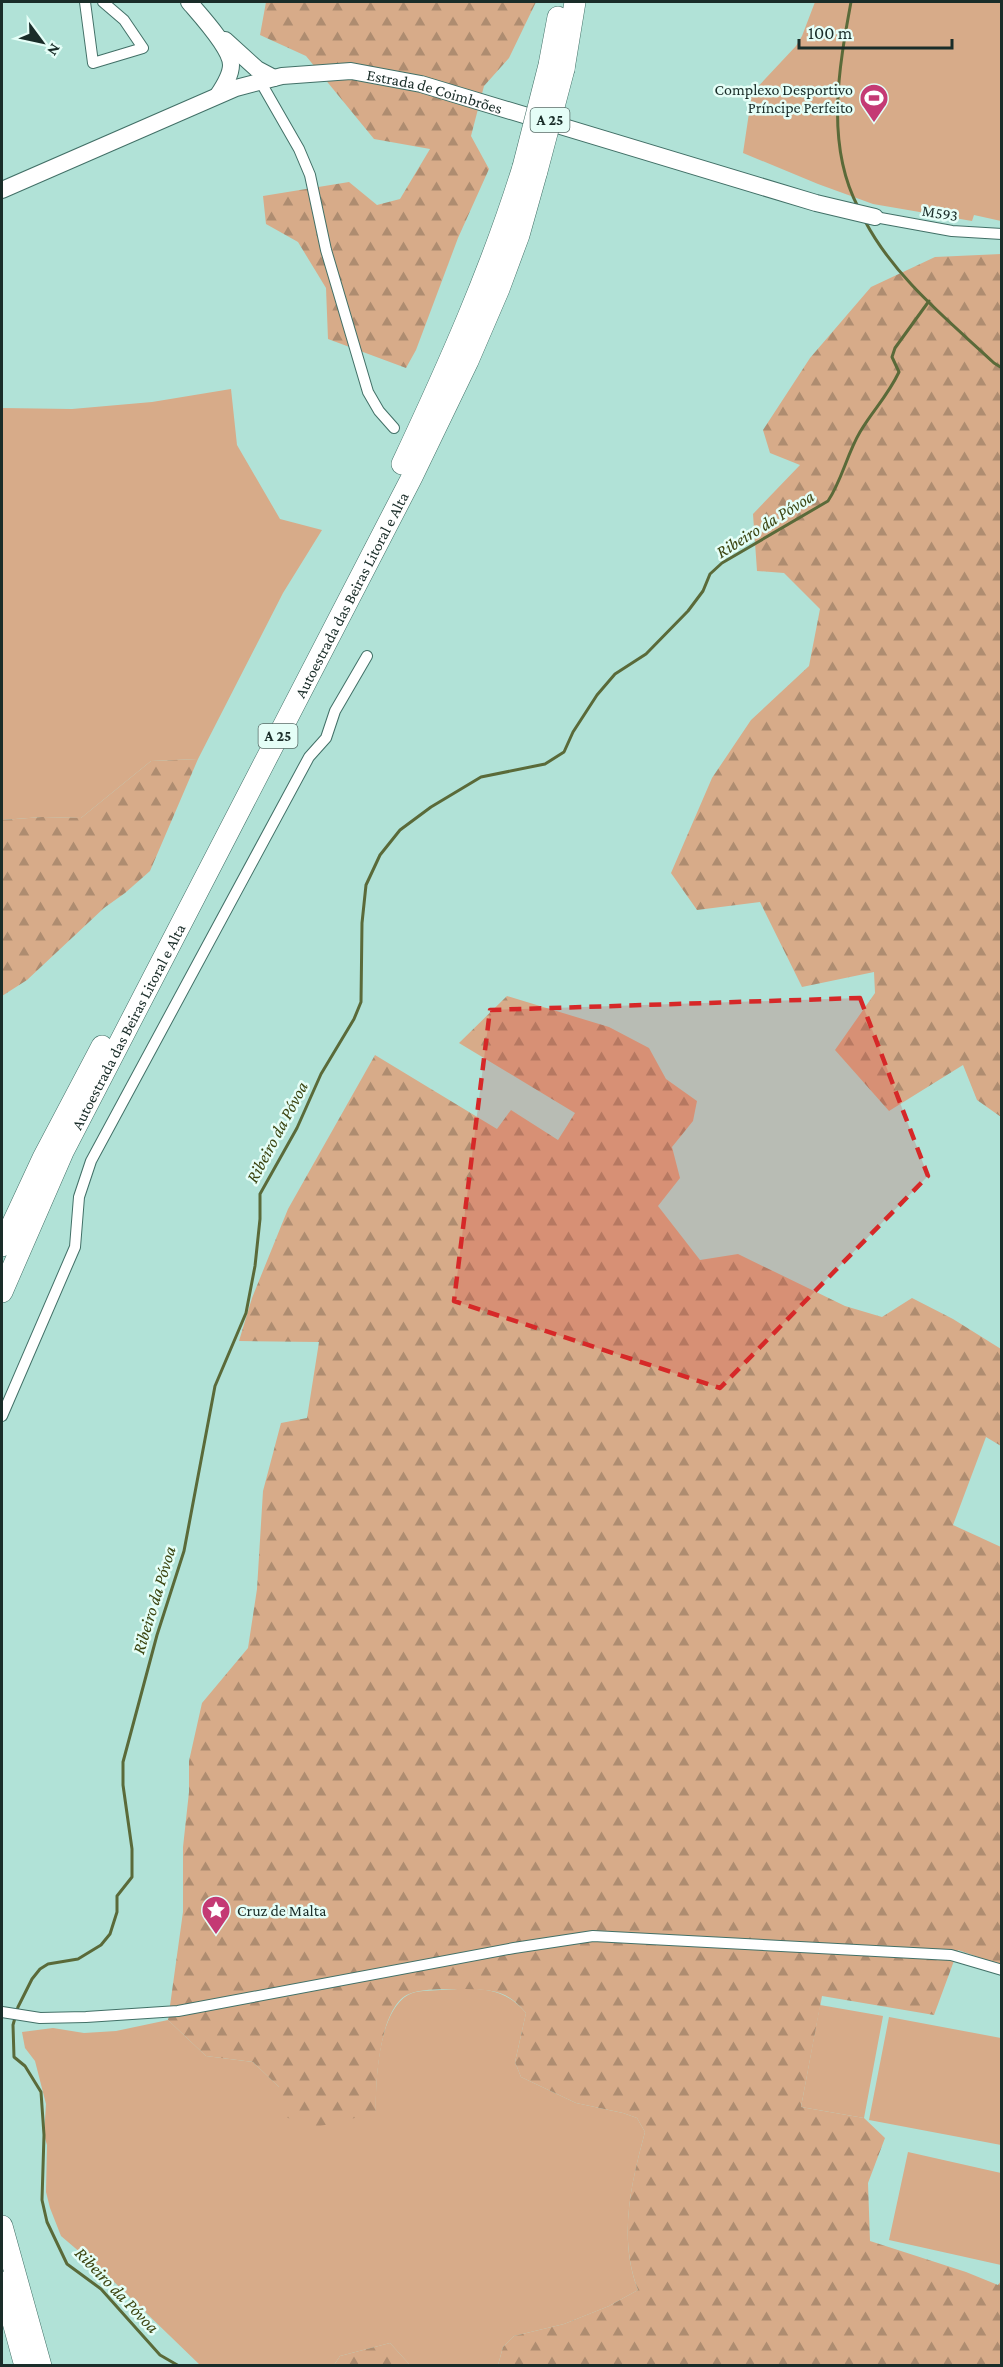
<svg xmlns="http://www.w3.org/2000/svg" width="1003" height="2367" viewBox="0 0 1003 2367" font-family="'Crimson Pro',serif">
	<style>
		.green { fill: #d7ab89 }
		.forest { fill: url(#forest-firs) }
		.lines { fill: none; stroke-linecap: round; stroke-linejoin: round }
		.stream { stroke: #5a6a39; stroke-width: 3 }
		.street-casing { stroke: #427067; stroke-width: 12 }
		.secondary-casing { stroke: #427067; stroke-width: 18 }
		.highway-casing { stroke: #427067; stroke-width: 22 }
		.street { stroke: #fff; stroke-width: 10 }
		.secondary { stroke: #fff; stroke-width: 16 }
		.highway { stroke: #fff; stroke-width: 21 }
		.highway-bridge-casing { stroke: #427067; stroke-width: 22; stroke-linecap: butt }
		.highway-bridge { stroke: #fff; stroke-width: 21 }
		.marked { fill: #d62828; fill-opacity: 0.2; stroke: #d62828; stroke-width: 4.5; stroke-dasharray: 12 8; stroke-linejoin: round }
		.labels { text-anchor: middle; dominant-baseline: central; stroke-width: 5; stroke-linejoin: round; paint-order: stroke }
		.shield { fill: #e5fef7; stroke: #576c67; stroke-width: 1.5 }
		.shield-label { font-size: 15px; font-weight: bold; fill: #1a2d29 }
		.poi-label { font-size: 16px; fill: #1a2d29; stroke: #e5fef7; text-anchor: end }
		.street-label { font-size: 16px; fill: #1a2d29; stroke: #e5fef7 }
		.water-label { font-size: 18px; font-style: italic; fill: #3b4410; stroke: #e5fef7 }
	</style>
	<defs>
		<pattern id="forest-firs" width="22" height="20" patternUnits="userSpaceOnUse" patternTransform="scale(1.5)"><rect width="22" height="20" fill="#d7ab89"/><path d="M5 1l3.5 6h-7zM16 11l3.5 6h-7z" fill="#ae8c70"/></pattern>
	</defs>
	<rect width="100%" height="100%" fill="#b1e2d7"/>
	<path class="green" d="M815,2H1001V221L974,215L972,221L873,204L818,184L743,153L752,93L796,46L802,36Z
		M231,389L237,445L280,519L322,530L283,593L198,759L151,761L81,818L42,817L2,820V408L72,409L152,402Z
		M440,1990C474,1988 503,1985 526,2013L515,2062L521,2077L576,2103L623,2113L637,2118L645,2132C631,2183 618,2239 638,2290L609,2306L564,2324L514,2336L503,2347L498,2365H410L390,2343L340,2356L334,2365H200L109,2277L61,2236L50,2208L46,2192L47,2145L44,2135L46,2104L35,2061L25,2048L22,2032L53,2028L84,2033L116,2031L168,2020L206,2056L253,2062L279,2087L376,2113C375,2083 378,2012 408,1995C416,1990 430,1991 440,1990Z
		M820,2005L883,2016L864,2118L801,2107Z
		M889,2017L1001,2038V2145L869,2120Z
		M908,2152L1001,2173V2265L889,2240Z"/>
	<path class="forest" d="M266,2H536L509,58L484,86L471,136L489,169L458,238L416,350L406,368L328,339L326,288L298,242L266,224L263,196L349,182L377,205L400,199L430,149L374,139L306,56L260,35Z
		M1001,254V1117L977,1100L963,1065L889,1111L835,1050L875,993L874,972L802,987L760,902L697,910L671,873L712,778L751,720L809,666L820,609L784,573L757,571L753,514L800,465L770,453L763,430L810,358L871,287L935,257Z
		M198,759L150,871L125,893L104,908L27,980L2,996V820L42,817L81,818L151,761Z
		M507,996L609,1027L649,1048L666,1079L697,1101L693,1121L672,1147L680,1178L658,1206L700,1260L738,1254L845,1306L882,1317L912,1298L953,1319L1001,1349V1446L986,1437L953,1525L1001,1547V1965L958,1950L934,2015L822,1996L801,2107L864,2118L885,2138L868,2183L870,2241L966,2272L998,2285L1001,2281V2365H498L503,2347L514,2336L564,2324L609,2306L638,2290C618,2238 631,2183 645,2132L637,2118L623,2113L576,2103L521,2077L515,2062L526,2013C507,1990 493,1990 465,1989C450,1989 423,1988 409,1994C379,2006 375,2085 376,2113L312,2128L281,2115L279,2087L253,2062L206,2056L168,2020L183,1912V1847L189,1792V1761L202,1703L248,1648L257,1589L263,1491L281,1423L307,1418L319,1342L239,1341L252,1298L288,1209L375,1055L497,1129L511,1110L558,1140L575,1113L459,1043Z
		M390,2343L410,2365H334L340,2356Z"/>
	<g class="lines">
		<path class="stream" d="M851,2C839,67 825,144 858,207
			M865,221C895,278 948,320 994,363L1002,368
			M179,2366L160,2355L101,2289L67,2264L47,2222L42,2200L44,2135L41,2092L25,2066L14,2057L13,2025L18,2007L32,1979L40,1969L48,1964L78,1959L101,1945L110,1934L117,1912V1896L132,1877V1849L123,1785V1762L157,1635L184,1551L215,1386L246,1313L255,1266L260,1219V1194L297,1128L321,1074L354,1019L361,1002L362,923L366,885L380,855L400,830L431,807L481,777L545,764L564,752L573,732L597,695L615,674L646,654L688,611L703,591L710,574L722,563L828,501C842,480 847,454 860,432C873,410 887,397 899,372L892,357L895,348L929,301"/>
		<g class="street-casing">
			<path id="street" d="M85,2L93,63L143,48L124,20L103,2
				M260,81L299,149L310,175L326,250L368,392L379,411L394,428
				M875,217L952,231L1002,234
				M2,1416L75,1247L79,1197L91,1161L309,757L326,738L335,711L367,656
				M2,2012L40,2018L86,2017L178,2011L514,1948L593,1936L951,1955L1002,1970"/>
		</g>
		<g class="secondary-casing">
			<g id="secondary">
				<path d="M189,2C200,15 231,48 231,65C231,75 224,86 218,95"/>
				<path d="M225,40L257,69L274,78"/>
				<path id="s1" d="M2,190L236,88L282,76L351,71L421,84L816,203L875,217"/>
			</g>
		</g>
		<g class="highway-casing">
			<g id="highway">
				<path d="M549,65L558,17"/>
				<path d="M564,69L575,2"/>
				<path d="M402,464C448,366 491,270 523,167"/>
				<path d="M2,1246L43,1158L102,1046"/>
				<path id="s2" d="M2,1292L63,1152L412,477L468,361L499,289L519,235L537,171"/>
				<path d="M2,2226L41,2366"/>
				<path d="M2,2282L25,2366"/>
			</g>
		</g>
		<use href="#street" class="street"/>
		<use href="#secondary" class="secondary"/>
		<use href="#highway" class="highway"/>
		<g class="highway-bridge-casing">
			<path id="highway-bridge" d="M523,167L549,65
				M537,171L564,69"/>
		</g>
		<use href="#highway-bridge" class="highway-bridge"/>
	</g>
	<path class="marked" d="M860,998L928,1176L720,1388L454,1301L490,1010Z"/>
	<defs>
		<g id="stadium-pin" transform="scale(1.5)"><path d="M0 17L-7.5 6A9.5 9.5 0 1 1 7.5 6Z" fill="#c43a74" stroke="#e5fef7"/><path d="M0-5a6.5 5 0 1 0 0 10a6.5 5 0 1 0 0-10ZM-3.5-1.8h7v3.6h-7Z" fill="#fff"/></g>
		<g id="sight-pin" transform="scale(1.5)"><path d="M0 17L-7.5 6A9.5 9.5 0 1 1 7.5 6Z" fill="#c43a74" stroke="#e5fef7"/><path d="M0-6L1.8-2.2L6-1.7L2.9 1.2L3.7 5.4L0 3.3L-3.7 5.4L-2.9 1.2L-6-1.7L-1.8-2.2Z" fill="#fff"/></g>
	</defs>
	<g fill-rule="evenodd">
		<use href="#stadium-pin" x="874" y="98"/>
		<use href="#sight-pin" x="216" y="1910"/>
	</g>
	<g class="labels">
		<g class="shield">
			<rect x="530.5" y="108" width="39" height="24" rx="4.5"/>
			<rect x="258.5" y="724" width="39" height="24" rx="4.5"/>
		</g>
		<g class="shield-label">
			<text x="550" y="120">A 25</text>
			<text x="278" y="736">A 25</text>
		</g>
		<g class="poi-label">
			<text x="853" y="89">Complexo Desportivo<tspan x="853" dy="18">Príncipe Perfeito</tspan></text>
			<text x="237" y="1910" text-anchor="start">Cruz de Malta</text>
		</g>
		<g class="street-label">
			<text stroke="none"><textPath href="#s1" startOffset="458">Estrada de Coimbrões</textPath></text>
			<text transform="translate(940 213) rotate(9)">M593</text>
			<text stroke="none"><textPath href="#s2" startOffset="780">Autoestrada das Beiras Litoral e Alta</textPath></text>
			<text stroke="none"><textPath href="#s2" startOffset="294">Autoestrada das Beiras Litoral e Alta</textPath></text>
		</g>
		<g class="water-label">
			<text transform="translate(765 524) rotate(-32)">Ribeiro da Póvoa</text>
			<text transform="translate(277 1132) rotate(-62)">Ribeiro da Póvoa</text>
			<text transform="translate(154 1600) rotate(-73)">Ribeiro da Póvoa</text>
			<text transform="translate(117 2290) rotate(46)">Ribeiro da Póvoa</text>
		</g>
	</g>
	<rect width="1003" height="2367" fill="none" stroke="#1a2d29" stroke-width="6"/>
	<g transform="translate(42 42) rotate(123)" stroke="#e5fef7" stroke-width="4.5" paint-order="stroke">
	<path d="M0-4.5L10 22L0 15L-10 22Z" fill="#1a2d29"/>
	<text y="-9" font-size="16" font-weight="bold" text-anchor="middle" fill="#1a2d29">N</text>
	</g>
	<path d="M799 39v9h153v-9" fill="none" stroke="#1a2d29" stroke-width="3"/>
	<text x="808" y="39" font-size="18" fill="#1a2d29" stroke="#e5fef7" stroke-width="4.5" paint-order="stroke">100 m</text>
</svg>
